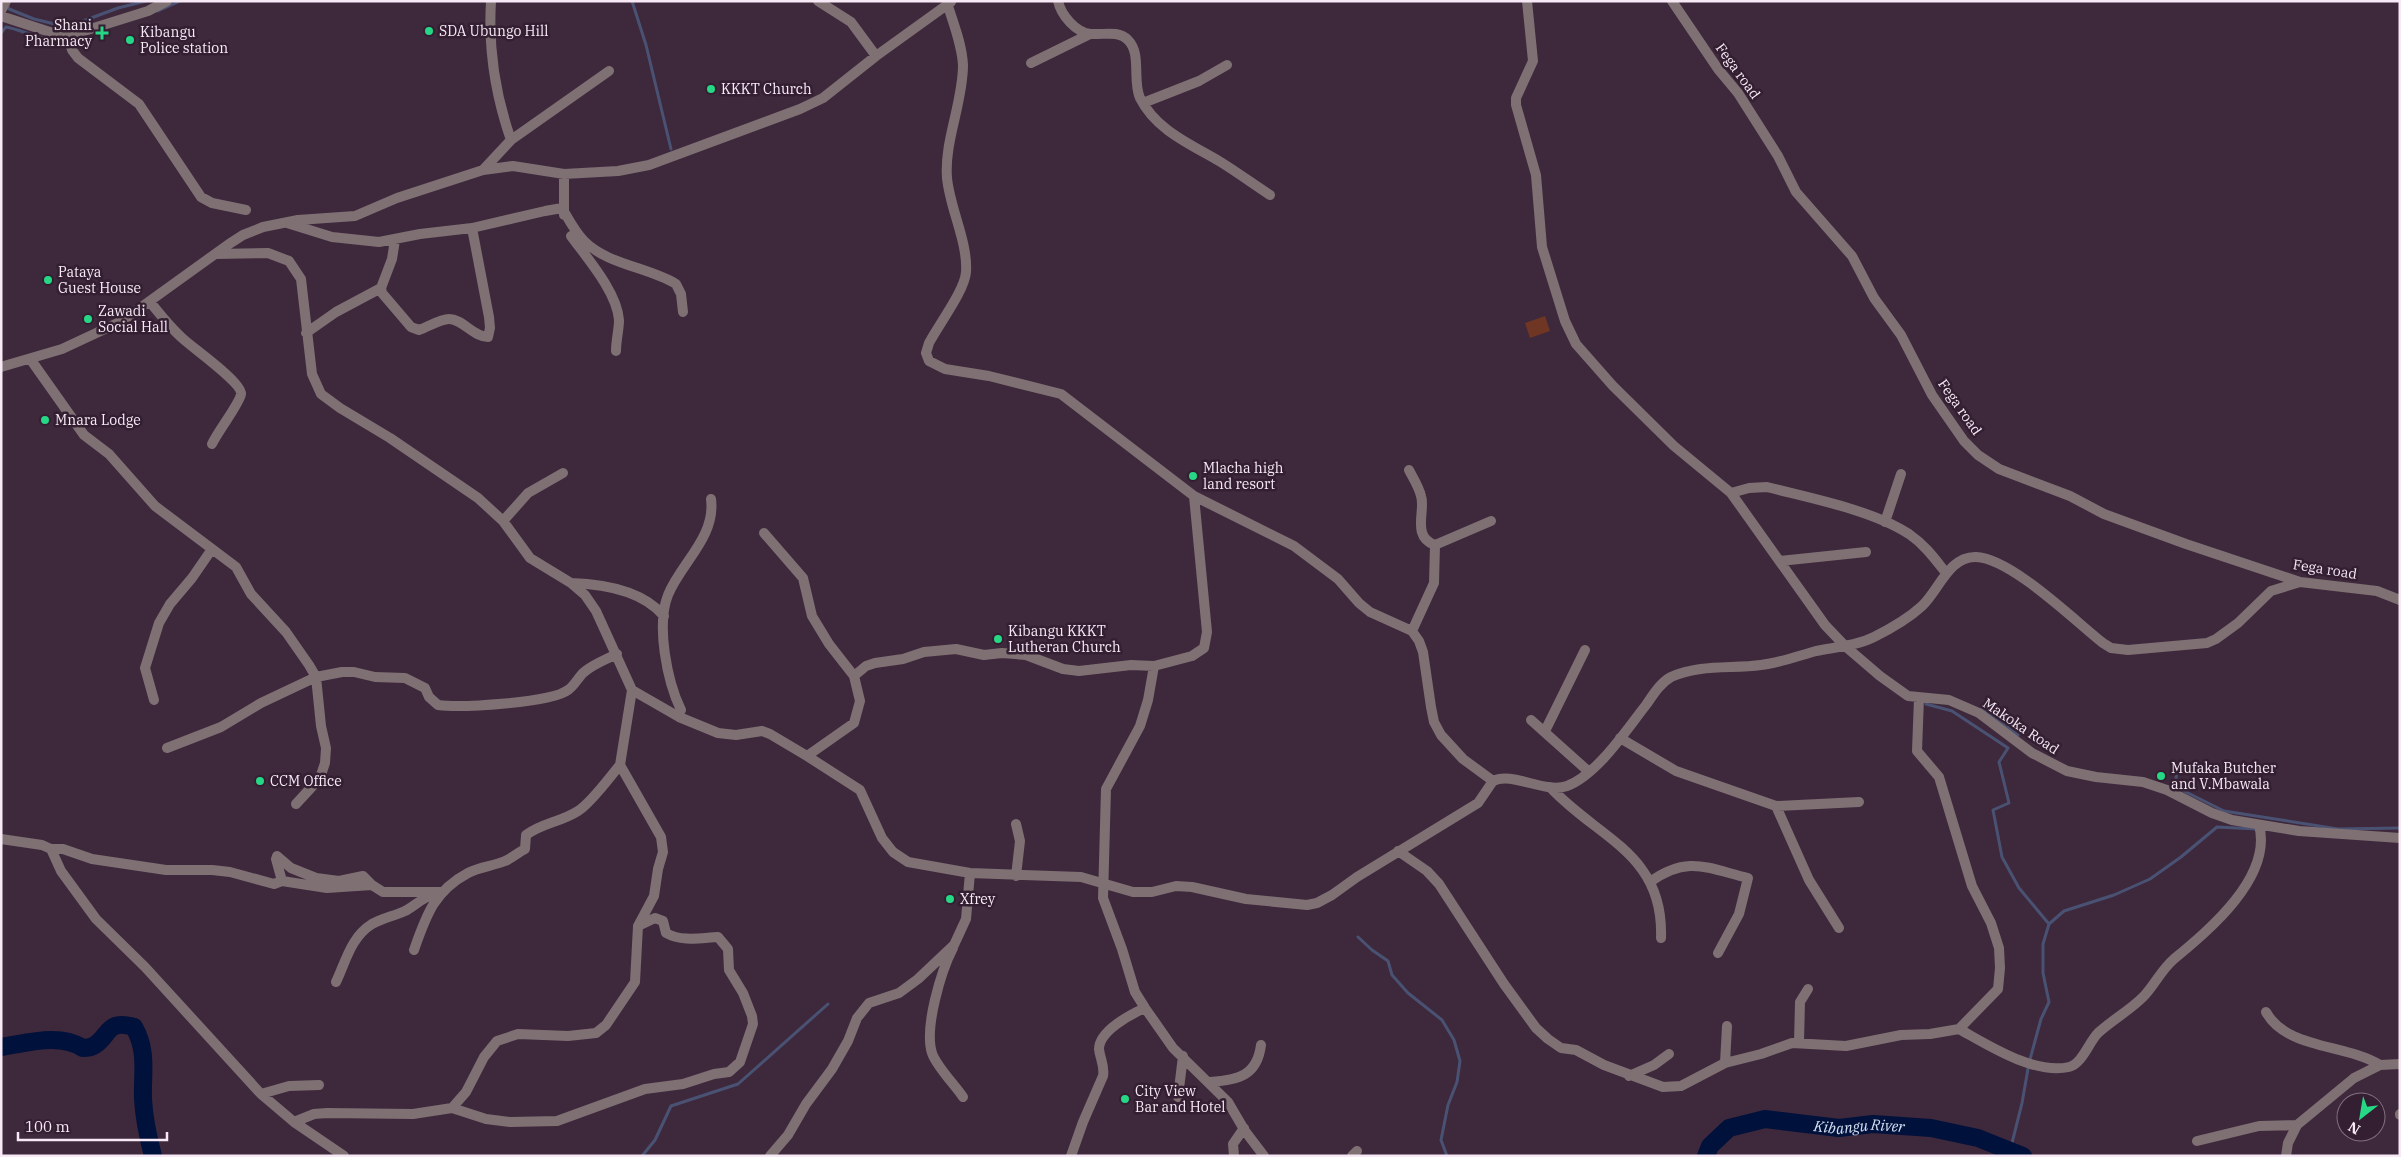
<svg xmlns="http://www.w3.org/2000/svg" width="2401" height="1157" viewBox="0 0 2401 1157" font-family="'IBM Plex Serif',serif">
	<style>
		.green { fill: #6e3623 }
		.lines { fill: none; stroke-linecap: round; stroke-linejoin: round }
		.stream { stroke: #4a5273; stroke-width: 3 }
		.river { stroke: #00113b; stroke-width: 18 }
		.minor { stroke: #7f7073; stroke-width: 10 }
		.poi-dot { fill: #26d885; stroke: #331f31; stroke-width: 2 }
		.labels { text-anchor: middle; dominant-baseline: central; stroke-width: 5; stroke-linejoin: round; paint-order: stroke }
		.poi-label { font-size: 14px; fill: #f7e9f5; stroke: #331f31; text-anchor: start }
		.street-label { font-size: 14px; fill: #f7e9f5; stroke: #331f31 }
		.water-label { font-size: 15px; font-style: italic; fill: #d5e0f2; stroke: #331f31 }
	</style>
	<rect width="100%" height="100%" fill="#3e283c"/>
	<path class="green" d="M1545,316L1550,331L1530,338L1525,323Z"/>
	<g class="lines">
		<path class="stream" d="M632,1L646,45L671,149
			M7,4L9,9L34,19L67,27L118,8L146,1
			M158,11L180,1
			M1,33L6,27C23,30 46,43 64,39
			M1926,704L1952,711L2008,748L1999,762L2009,803L1993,810L2002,857L2019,888L2049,924
			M1982,708L2018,735
			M2178,769L2174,786L2224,811L2338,829L2400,828
			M1358,937L1372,950L1388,961L1392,975L1408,993L1442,1020L1454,1040L1460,1061L1457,1082L1448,1105L1441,1140L1447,1156
			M2010,1151L2022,1103L2029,1063L2041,1019L2049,1002L2043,973V944L2049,924L2064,911L2114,895L2150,879L2181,857L2217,827L2257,829
			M642,1156L655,1140L671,1106L738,1084L828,1004"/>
		<g class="river">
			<path d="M1,1047C28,1043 59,1033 83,1048C86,1048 92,1047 95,1045C110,1035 107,1019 134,1027C148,1052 142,1072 143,1099C144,1118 148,1137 153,1156"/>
			<path id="s1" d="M1706,1156L1710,1146L1729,1128L1765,1119L1839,1128L1873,1124L1931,1128L1978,1138L2023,1156"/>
		</g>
		<path class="minor" d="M491,1C488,50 495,94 511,140
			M818,1L851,22L876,56
			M1058,1C1061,15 1076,33 1091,34C1103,35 1118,30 1128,40C1142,54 1132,81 1140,98C1156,130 1190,144 1219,161C1237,172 1253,184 1270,195
			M1527,1L1533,61L1516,98V105L1536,175L1542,247L1565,321L1576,344L1613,386L1674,446L1731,493L1825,625L1845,646L1880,676L1908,696L1949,700L1979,713L2032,753L2067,771L2096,777L2143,782L2167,790L2212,813L2232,820L2299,831L2400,838
			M1672,1L1718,69L1738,93L1778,156L1796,192L1852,256L1874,298L1901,335L1932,395L1964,441L1978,455L1999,469L2070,496L2104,514L2186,544L2300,582L2377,591L2400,600
			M948,6C954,25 962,45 963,65C963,103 944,141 947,178C950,209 968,242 966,272C965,290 939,324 929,343L926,353L929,361L945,369L989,376L1061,394L1194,496L1294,546L1338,579L1359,603L1370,612L1412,631L1419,641L1423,652L1431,707L1434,722L1441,735L1463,759L1493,781
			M1,11L6,1
			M1,16L56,34L68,36L148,11L167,1
			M68,36L72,50L78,58L139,104L201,197L212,203L246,210
			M1031,63L1090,34
			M1143,103L1199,81L1227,65
			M483,170L511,140L609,71
			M564,215V174
			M287,223L332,237L379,242L420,234L472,228L545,211L562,208C569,220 575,232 584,241C608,265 648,267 676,284L681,294L683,312
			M571,236C587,258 617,292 619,320C619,330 616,340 616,351
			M395,240L392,259L381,288L382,293L411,327L419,330C428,327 440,319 449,319C463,319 473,337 488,337L490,328L489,317L472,228
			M216,254L268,253L289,261L301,279L312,374L321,394L340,408L390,438L478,498L503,521L530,558L571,583L585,595L596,611L632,690L679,717L718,733L736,735L762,731L770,734L807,756L860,790L882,838L893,852L908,862L970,873L1081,877L1133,892H1152L1176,886L1192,887L1246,899L1307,905L1317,903L1332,895L1357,877L1478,803L1493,781
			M150,302C160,314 169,326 181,337C191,347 242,382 241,394C240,403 218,431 212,444
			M306,333L336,312L381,288
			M31,360L84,435L109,454L155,506L236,567L251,594L286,632L309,665L316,677L321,726L326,748L325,763L320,778L296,804
			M1,367L62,349L122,321L229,244L243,235L263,227L298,220L355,216L397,198L483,170L513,166L564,174L618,171L649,165L800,109L823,98L876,56L951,2
			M1409,470C1413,478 1419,487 1421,496C1426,510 1411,537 1435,545
			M1731,493L1749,488L1767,487C1810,498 1872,510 1909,534C1925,545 1935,559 1946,573
			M503,521L528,493L563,473
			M1885,522L1901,474
			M764,533L803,578L812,616L829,644L854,676
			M1780,561L1866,552
			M571,583C603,584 642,590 664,616
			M1412,631L1434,583L1435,545L1491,521
			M1154,666L1148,700L1140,726L1106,789L1103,898L1122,949L1135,992L1145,1008L1173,1048L1228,1102L1245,1131L1264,1156
			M154,700L145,668L159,623L170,604L192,578L212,549
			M681,710C667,681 656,625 668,595C681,563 716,537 711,499
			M1531,720L1588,771
			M1545,731L1585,650
			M1620,738L1676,771L1776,806L1859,802
			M167,748L221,727L261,703L316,677L342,672H354L375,677L405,678L425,688L429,697L438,705C460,708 551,703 568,690C574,686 578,678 583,673C593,664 605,660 617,654
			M807,756L854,723L860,701L854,676L866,666L875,663L903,659L924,652L956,649L984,655L1002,653L1026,655L1063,669L1079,671L1131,665L1154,666L1192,656L1204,648L1207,632L1194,496
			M1493,781C1512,771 1545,794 1567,786C1597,775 1627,729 1646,705C1653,695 1660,683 1671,677C1700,664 1731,669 1761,665C1779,663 1798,656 1816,651C1836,647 1856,646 1874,637C1890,629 1909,618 1922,606C1939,590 1949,556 1976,557C2011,558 2075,621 2103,643L2111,648L2128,650L2207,643L2216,639L2238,623L2271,591L2300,582
			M1550,787C1598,839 1664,853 1661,938
			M1776,806L1809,880L1839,928
			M1016,824L1020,841L1016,876
			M1,839L42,845L51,849L61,871L96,919L145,967L261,1094L294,1122L344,1156
			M51,849H63L92,859L166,870H212L230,872L274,884L282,881L327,888L372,885L383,892H441
			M1398,851L1427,871L1439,884L1504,984L1536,1028L1548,1039L1561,1048L1576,1050L1604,1065L1663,1087L1681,1086L1725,1063L1761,1054L1792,1043L1846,1046L1901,1035L1930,1034L1959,1029L1998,989L2000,968L1999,948L1991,923L1972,886L1939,777L1917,751L1919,698
			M282,881L276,859L277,856L291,868L316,878L339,881L363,876L372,885
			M1650,882C1687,855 1707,868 1748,878L1739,914L1718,953
			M953,948C941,971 924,1028 932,1053C936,1066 955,1085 963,1097
			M414,950C426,916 434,891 468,873C479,867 493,866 505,861C511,859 517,853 525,849L526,835C542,823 561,822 578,811C591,803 609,778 620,765
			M336,982C346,961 351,937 372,924C383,918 394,916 405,911C416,905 423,897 435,894
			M2266,1012C2286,1049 2346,1044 2380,1065
			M1959,1029C1988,1045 2034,1075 2069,1067C2082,1064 2089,1042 2098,1033C2112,1020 2129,1011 2143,997C2154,986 2161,970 2174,959C2209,930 2273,877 2259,825
			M1799,1042L1800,1002L1808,989
			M1725,1063L1727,1026
			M1629,1076L1654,1065L1669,1054
			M1210,1082C1238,1080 1257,1076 1261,1045
			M261,1094L289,1086L319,1085
			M1178,1097L1183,1056
			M452,1108L466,1092L484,1057L497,1041L518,1034L568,1036L596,1033L606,1025L635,982L638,926L654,896L658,869L663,852L661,837L620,765L632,690
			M2400,1114V1115
			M294,1122L314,1114L327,1113L413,1114L452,1108L486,1119L510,1122L557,1121L645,1089L683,1084L714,1074L729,1072L740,1062L753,1024L752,1016L743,993L729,970L728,949L718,937C700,938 682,942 666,933L663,921L655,918L638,926
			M2197,1141L2259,1126L2297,1125L2354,1078L2380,1065L2400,1064
			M770,1156L788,1135L806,1104L832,1069L848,1041L857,1018L869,1003L899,993L918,979L954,945L966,919L970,873
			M1071,1156L1083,1122L1103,1076C1105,1066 1100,1059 1099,1049C1099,1031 1131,1014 1145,1008
			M1234,1156L1233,1144L1244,1128
			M1352,1156L1357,1151
			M2286,1156L2288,1143L2297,1125"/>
	</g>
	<g class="poi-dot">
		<circle cx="429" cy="31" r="5"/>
		<path d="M99.5 25.5h5v5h5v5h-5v5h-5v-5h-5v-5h5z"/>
		<circle cx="130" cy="40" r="5"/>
		<circle cx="711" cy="89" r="5"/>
		<circle cx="48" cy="280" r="5"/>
		<circle cx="88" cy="319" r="5"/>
		<circle cx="45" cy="420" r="5"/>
		<circle cx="1193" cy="476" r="5"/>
		<circle cx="998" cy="639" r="5"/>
		<circle cx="2161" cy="776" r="5"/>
		<circle cx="260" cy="781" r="5"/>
		<circle cx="950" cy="899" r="5"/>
		<circle cx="1125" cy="1099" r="5"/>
	</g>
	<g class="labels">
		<g class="poi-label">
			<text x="92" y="25" text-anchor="end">Shani<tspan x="92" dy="16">Pharmacy</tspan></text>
			<text x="439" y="31">SDA Ubungo Hill</text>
			<text x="140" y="32">Kibangu<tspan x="140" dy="16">Police station</tspan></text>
			<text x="721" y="89">KKKT Church</text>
			<text x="58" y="272">Pataya<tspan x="58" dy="16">Guest House</tspan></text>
			<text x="98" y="311">Zawadi<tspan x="98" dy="16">Social Hall</tspan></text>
			<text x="55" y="420">Mnara Lodge</text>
			<text x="1203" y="468">Mlacha high<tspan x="1203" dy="16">land resort</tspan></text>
			<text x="1008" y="631">Kibangu KKKT<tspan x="1008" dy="16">Lutheran Church</tspan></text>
			<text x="2171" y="768">Mufaka Butcher<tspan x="2171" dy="16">and V.Mbawala</tspan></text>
			<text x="270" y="781">CCM Office</text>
			<text x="960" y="899">Xfrey</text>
			<text x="1135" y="1091">City View<tspan x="1135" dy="16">Bar and Hotel</tspan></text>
		</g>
		<g class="street-label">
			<text transform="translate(1738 71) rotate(54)">Fega road</text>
			<text transform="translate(1960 407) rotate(55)">Fega road</text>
			<text transform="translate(2325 569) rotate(9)">Fega road</text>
			<text transform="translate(2021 726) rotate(34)">Makoka Road</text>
		</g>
		<g class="water-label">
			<text stroke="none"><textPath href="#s1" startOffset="169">Kibangu River</textPath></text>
		</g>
	</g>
	<rect width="2401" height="1157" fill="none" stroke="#f7e9f5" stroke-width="5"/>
	<g transform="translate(2361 1117) rotate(211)"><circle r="24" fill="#331f31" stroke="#81707f"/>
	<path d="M0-4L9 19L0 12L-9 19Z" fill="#26d885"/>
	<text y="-8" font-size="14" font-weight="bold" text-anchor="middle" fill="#f7e9f5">N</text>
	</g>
	<path d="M18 1132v8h149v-8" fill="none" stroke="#f7e9f5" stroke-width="2.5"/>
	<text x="25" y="1132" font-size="15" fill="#f7e9f5" stroke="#331f31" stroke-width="4" paint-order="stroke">100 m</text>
</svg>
